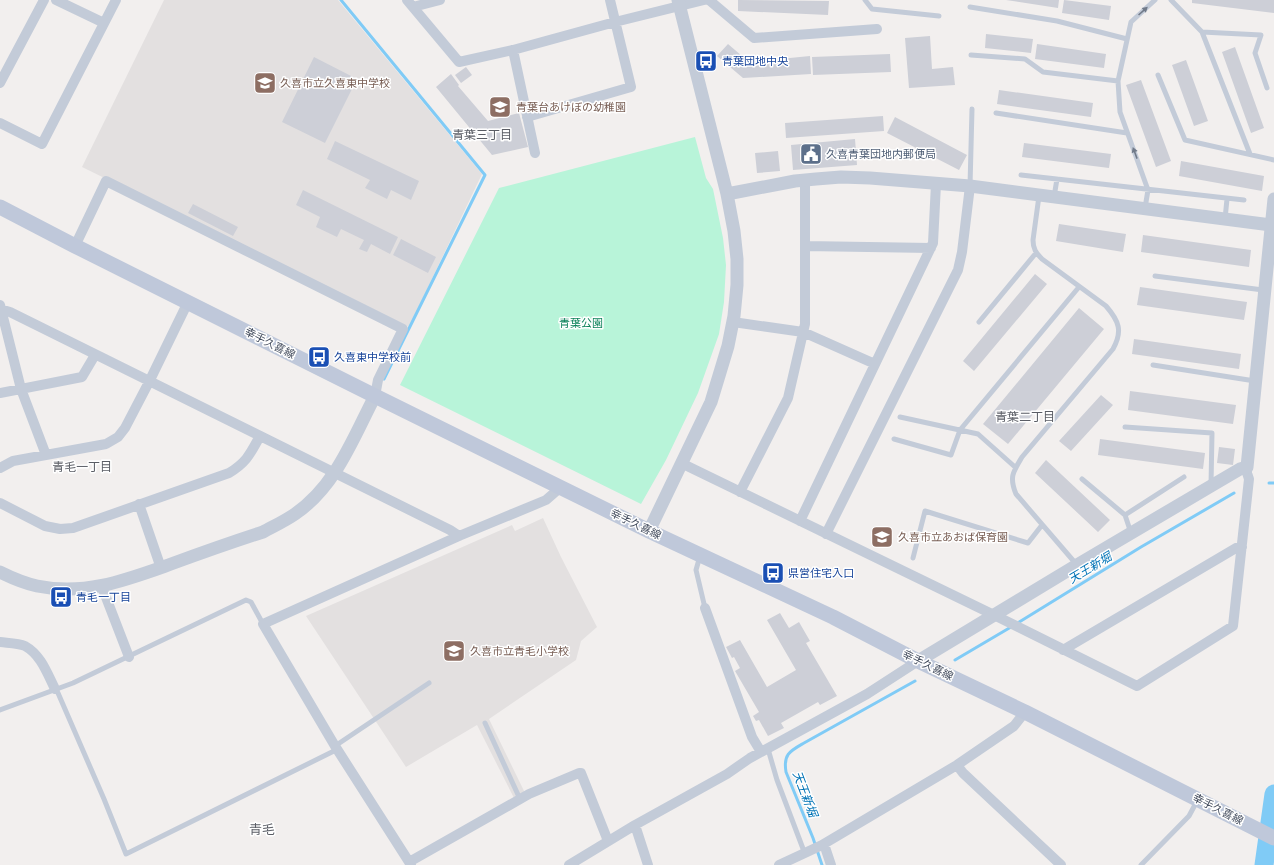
<svg xmlns="http://www.w3.org/2000/svg" width="1274" height="865" viewBox="0 0 1274 865" font-family="'DM Sans','Noto Sans JP',sans-serif">
	<style>
		.education { fill: #e3e0e0 }
		.green { fill: #b8f4d9 }
		.lines { fill: none; stroke-linecap: round; stroke-linejoin: round }
		.stream { stroke: #80cbf6; stroke-width: 3 }
		.river { stroke: #80cbf6; stroke-width: 19 }
		.building { fill: #cdcfd7 }
		.service { stroke: #c3cbd8; stroke-width: 5 }
		.minor { stroke: #c3cbd8; stroke-width: 10 }
		.tertiary { stroke: #c3cbd8; stroke-width: 13 }
		.secondary { stroke: #bfc8da; stroke-width: 15 }
		.oneway { fill: #717a89 }
		.labels { text-anchor: middle; dominant-baseline: central; stroke-width: 3; stroke-linejoin: round; paint-order: stroke }
		.transit-label { font-size: 11px; fill: #164399; stroke: #fff; text-anchor: start }
		.education-label { font-size: 11px; fill: #785e54; stroke: #fff; text-anchor: start }
		.service-label { font-size: 11px; fill: #4e5e75; stroke: #fff; text-anchor: start }
		.park-label { font-size: 11px; fill: #0c835a; stroke: #fff }
		.street-label { font-size: 11px; fill: #454e5f; stroke: #fff }
		.neighbourhood-label { font-size: 12px; fill: #5a5d65; stroke: #fff }
		.water-label { font-size: 12px; font-style: italic; fill: #0073b6; stroke: #fff }
		.quarter-label { font-size: 13px; fill: #5a5d65; stroke: #fff }
	</style>
	<rect width="100%" height="100%" fill="#f2efee"/>
	<path class="education" d="M164,0H338L482,174L409,327L82,167Z
		M543,518L561,557L597,627L581,641L576,660L489,719L525,793L514,798L477,725L406,767L306,616L512,525L515,531Z"/>
	<path class="green" d="M695,137L706,178L713,189L723,238L726,265L724,302L719,334L698,393L666,460L641,504L400,385L499,188Z"/>
	<g class="lines">
		<path class="stream" d="M341,0L485,175L384,379
			M1269,483H1274
			M1016,624L1141,547L1234,493
			M955,660L1011,627
			M822,865L813,838L786,772C783,754 790,751 804,743L915,681"/>
		<path class="river" d="M1264,865L1274,794"/>
	</g>
	<path class="building" d="M738,0L829,1L828,15L738,11Z
		M1006,0H1059L1058,8Z
		M1064,0L1111,6L1109,20L1062,13Z
		M1192,0H1274V13L1192,3Z
		M986,34L1033,39L1031,53L985,48Z
		M930,36L932,69L953,67L955,85L909,88L905,38Z
		M728,44L749,62L810,56L811,74L743,78L717,56Z
		M1037,44L1106,54L1104,68L1035,59Z
		M1235,47L1264,128L1251,133L1222,52Z
		M890,54L891,72L813,75L812,57Z
		M314,57L357,79L325,143L282,122Z
		M1186,60L1208,121L1194,126L1172,65Z
		M466,67L472,75L461,83L455,75Z
		M451,74L459,85L458,86L488,121L519,113L528,147L492,155L436,87Z
		M1141,80L1171,161L1156,167L1126,85Z
		M999,90L1093,103L1091,117L997,104Z
		M883,116L884,131L786,138L785,123Z
		M895,117L967,155L959,170L887,133Z
		M855,139L857,165L793,170L791,145Z
		M335,141L419,181L411,200L391,190L387,199L365,188L370,180L327,159Z
		M1024,143L1111,154L1109,168L1022,157Z
		M778,151L780,171L757,173L755,153Z
		M1181,161L1264,176L1262,191L1179,176Z
		M303,190L398,237L390,254L371,244L367,252L359,249L364,240L341,229L337,237L316,227L320,217L296,205Z
		M193,204L238,227L233,236L188,213Z
		M1059,224L1126,234L1123,252L1056,241Z
		M1143,235L1251,250L1249,267L1141,252Z
		M401,239L436,257L428,273L393,255Z
		M1035,274L1047,284L974,371L963,361Z
		M1140,287L1247,302L1244,320L1137,305Z
		M1079,308L1104,329L1008,444L983,424Z
		M1134,339L1241,354L1239,369L1132,354Z
		M1130,391L1236,405L1233,424L1128,410Z
		M1101,395L1113,405L1071,451L1059,441Z
		M1100,439L1205,453L1203,469L1098,455Z
		M1219,447L1235,449L1233,465L1217,463Z
		M1046,460L1110,520L1098,532L1035,473Z
		M780,613L789,628L799,622L810,641L806,643L837,696L820,705L818,702L781,723L784,728L768,736L759,720L756,721L753,716L759,712L735,671L740,668L734,657L732,658L726,647L740,640L767,687L796,670L767,620Z"/>
	<g class="lines">
		<path class="service" d="M865,0L872,9L939,16
			M1171,0L1202,32L1250,154
			M970,7L1057,21L1127,39
			M1202,32L1261,35L1255,53L1267,88
			M971,55L1025,59L1043,72L1118,81
			M1158,75L1185,140L1274,160
			M996,113L1127,133
			M1021,175L1244,200
			M970,186L972,109
			M1039,196L1033,240C1033,249 1036,253 1042,259L1106,306C1119,321 1123,331 1113,349L1022,457C1013,472 1009,477 1016,494L1077,565
			M1054,197L1057,179
			M1145,208L1148,190L1120,112L1118,81L1131,22L1155,0
			M1225,219L1227,199
			M1155,276L1263,290
			M979,322L1036,253
			M1153,365L1255,381
			M900,417L978,434L1015,467
			M1125,427L1212,433L1211,485
			M894,439L951,455L960,430L1079,287
			M1082,479L1125,515L1131,533
			M1125,515L1184,477
			M700,556L696,570L705,608
			M913,558L925,511L1028,543L1042,525
			M55,689L58,693L104,799L126,854L338,749
			M0,710L73,683L246,600L251,602L263,624
			M485,723L520,799
			M335,746L429,683
			M768,749L777,780L805,854
			M1141,865L1189,816L1197,801"/>
		<path class="minor" d="M56,0L104,23
			M407,0L459,62L513,50L615,22L704,0
			M709,0L754,38L877,29
			M413,7L440,0
			M513,50L535,153
			M0,83L44,0
			M527,117L631,87L610,0
			M0,123L42,144L116,0
			M75,246L106,181L403,329L378,380L375,396
			M805,246L931,248
			M0,305L21,389L46,455
			M0,309L10,312L450,530L459,536
			M733,322L803,332L875,364
			M0,393L82,377L95,355
			M681,463L994,615L1137,686L1233,626L1249,479L1247,473V467
			M0,468L13,461L106,444L118,437L125,428L149,382L188,302
			M740,492L788,398L805,324V180
			M0,503L45,526L60,529L73,528L229,473C247,462 250,454 260,436
			M139,504L161,568
			M800,521L933,243L936,184
			M826,534L958,270L962,252L970,186
			M102,587L129,657
			M705,608L752,737L761,752
			M0,642C8,643 18,643 25,646C41,655 47,673 55,689
			M1063,650L1236,548L1242,547
			M957,765L963,773L1061,865
			M635,825L648,865
			M824,844L831,865
			M409,862L529,794L579,773H581L608,841
			M411,865L335,746L263,624L459,536L546,500L561,487
			M569,865L635,825L727,774L750,758L867,694L918,661
			M779,865L822,845L957,765L1014,726L1025,712"/>
		<path class="tertiary" d="M727,194L795,181L816,179L841,177L870,178L970,186L1271,225
			M649,531L711,402L728,346L734,316L737,285V259L734,231L727,194L678,0
			M0,572C12,578 24,583 37,586C85,596 126,580 171,564C201,553 232,542 263,532C274,526 285,521 295,514C336,486 353,438 375,396
			M918,661L1077,565L1211,486L1240,469L1247,467L1274,199"/>
		<path class="secondary" d="M0,207L75,246L375,396L649,531L833,617L918,661L1025,712L1274,838"/>
	</g>
	<defs><path id="oneway-solid" d="M-6-.8H1V-3.2L6.5 0L1 3.2V.8H-6Z"/></defs>
	<g class="oneway">
		<use href="#oneway-solid" transform="translate(1143 11) rotate(-42)"/>
		<use href="#oneway-solid" transform="translate(1135 153) rotate(-110)"/>
	</g>
	<defs>
		<g id="bus-square" transform="scale(1.15)"><rect x="-9" y="-9" width="18" height="18" rx="4" fill="#1a4fb4" stroke="#fff"/><path d="M-5-6H5V4H4V6H2V4H-2V6H-4V4H-5ZM-3.5-4V0h7V-4ZM-3.5 1.2v1.5H-2V1.2ZM2 1.2v1.5H3.5V1.2Z" fill="#fff"/></g>
		<g id="school-square" transform="scale(1.15)"><rect x="-9" y="-9" width="18" height="18" rx="4" fill="#8d6e63" stroke="#fff"/><path d="M0-5L7-2L0 1L-7-2ZM-4 1L0 2.5L4 1V4Q0 6-4 4Z" fill="#fff"/></g>
		<g id="civic-square" transform="scale(1.15)"><rect x="-9" y="-9" width="18" height="18" rx="4" fill="#5c6f8a" stroke="#fff"/><path d="M-.6-6.5H3V-4.5H.6V-3L4-1V1h2V6H-6V1h2V-1L-.6-3ZM-1.2 2.5V6h2.4V2.5Z" fill="#fff"/></g>
	</defs>
	<g fill-rule="evenodd">
		<use href="#bus-square" x="706" y="61"/>
		<use href="#school-square" x="265" y="83"/>
		<use href="#school-square" x="500" y="107"/>
		<use href="#civic-square" x="811" y="154"/>
		<use href="#bus-square" x="319" y="357"/>
		<use href="#school-square" x="882" y="537"/>
		<use href="#bus-square" x="773" y="573"/>
		<use href="#bus-square" x="61" y="597"/>
		<use href="#school-square" x="454" y="651"/>
	</g>
	<g class="labels">
		<g class="transit-label">
			<text x="722" y="61">青葉団地中央</text>
			<text x="334" y="357">久喜東中学校前</text>
			<text x="788" y="573">県営住宅入口</text>
			<text x="76" y="597">青毛一丁目</text>
		</g>
		<g class="education-label">
			<text x="280" y="83">久喜市立久喜東中学校</text>
			<text x="516" y="107">青葉台あけぼの幼稚園</text>
			<text x="898" y="537">久喜市立あおば保育園</text>
			<text x="470" y="651">久喜市立青毛小学校</text>
		</g>
		<g class="service-label">
			<text x="826" y="154">久喜青葉団地内郵便局</text>
		</g>
		<g class="park-label">
			<text x="581" y="323">青葉公園</text>
		</g>
		<g class="street-label">
			<text transform="translate(270 343) rotate(27)">幸手久喜線</text>
			<text transform="translate(636 524) rotate(26)">幸手久喜線</text>
			<text transform="translate(928 665) rotate(26)">幸手久喜線</text>
			<text transform="translate(1218 809) rotate(27)">幸手久喜線</text>
		</g>
		<g class="neighbourhood-label">
			<text x="482" y="135">青葉三丁目</text>
			<text x="1025" y="417">青葉二丁目</text>
			<text x="82" y="467">青毛一丁目</text>
		</g>
		<g class="water-label">
			<text transform="translate(1090 568) rotate(-31)">天王新堀</text>
			<text transform="translate(805 794) rotate(69)">天王新堀</text>
		</g>
		<g class="quarter-label">
			<text x="262" y="829">青毛</text>
		</g>
	</g>
</svg>
